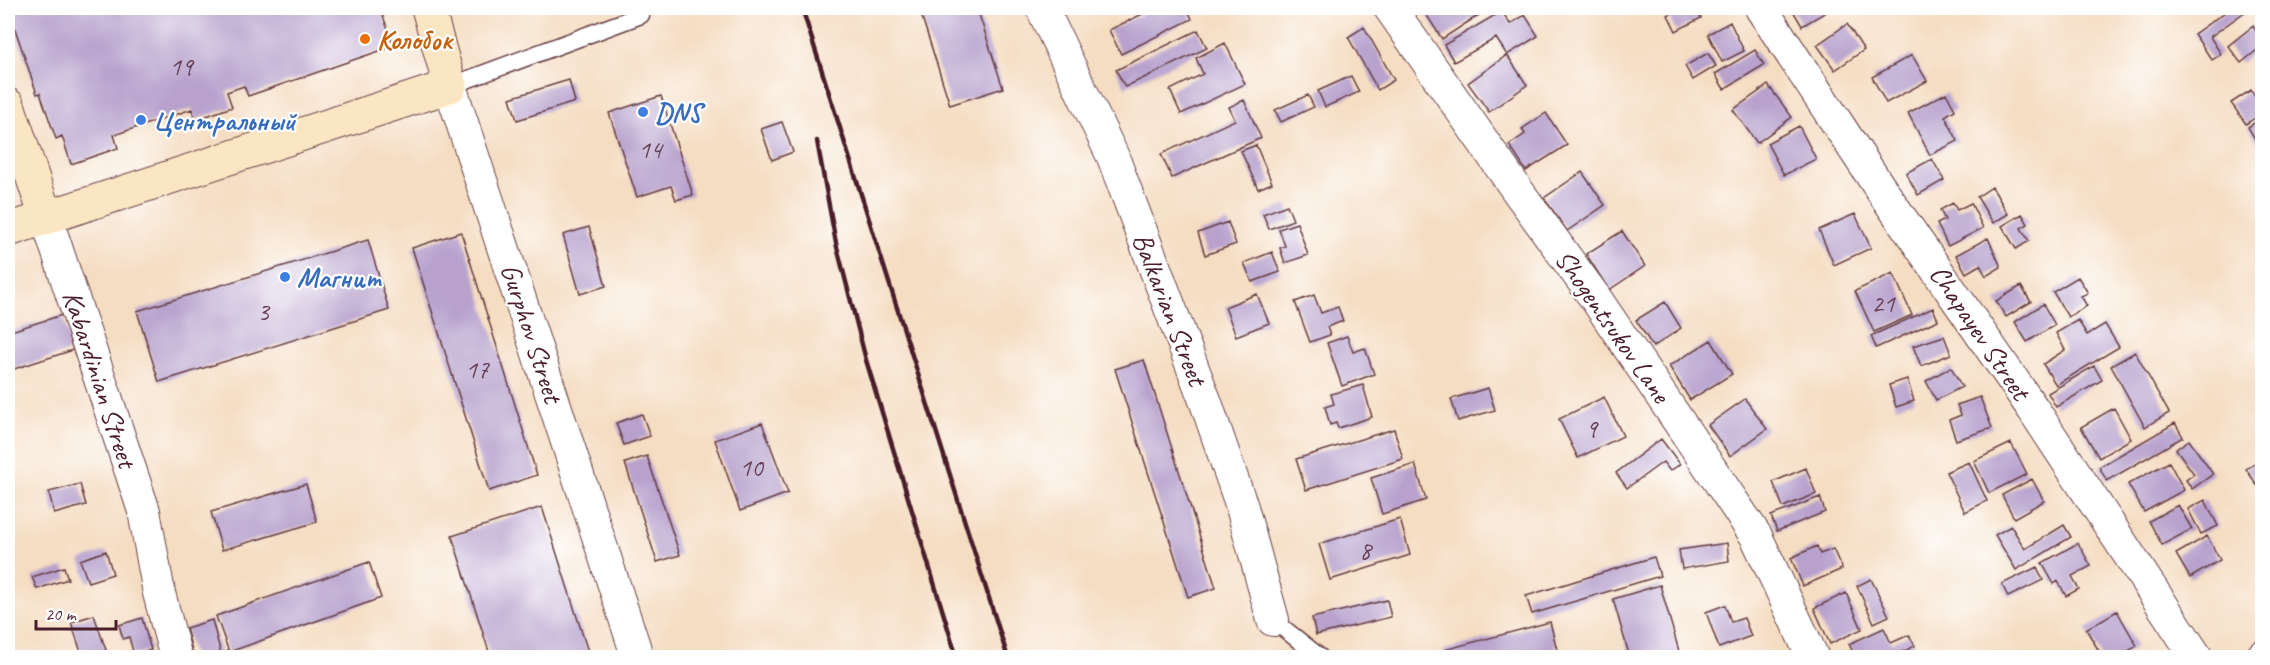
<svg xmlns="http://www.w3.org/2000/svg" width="2270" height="665" viewBox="0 0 2270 665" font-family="Caveat,sans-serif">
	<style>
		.building { fill: #b8a2cd }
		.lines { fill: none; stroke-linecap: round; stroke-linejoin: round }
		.lane-casing { stroke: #643c42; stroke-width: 19 }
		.street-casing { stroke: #643c42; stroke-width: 34 }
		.secondary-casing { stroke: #643c42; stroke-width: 35 }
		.lane { stroke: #fff; stroke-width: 16 }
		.street { stroke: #fff; stroke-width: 32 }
		.secondary { stroke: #fbe6c4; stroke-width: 33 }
		.rail { stroke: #4a1f2b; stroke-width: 4.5 }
		.food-dot { fill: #e8710a; stroke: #fff; stroke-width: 2 }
		.shop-dot { fill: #3f7fe0; stroke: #fff; stroke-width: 2 }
		.labels { text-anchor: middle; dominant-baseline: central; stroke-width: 4.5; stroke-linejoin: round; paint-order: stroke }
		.number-label { font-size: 26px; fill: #664054 }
		.food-label { font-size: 28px; font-weight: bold; fill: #c56008; stroke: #fff; text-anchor: start }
		.shop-label { font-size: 28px; font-weight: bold; fill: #366cbe; stroke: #fff; text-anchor: start }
		.street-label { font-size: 28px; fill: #4a1f2b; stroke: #fff }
	</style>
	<rect width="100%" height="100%" fill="#fff"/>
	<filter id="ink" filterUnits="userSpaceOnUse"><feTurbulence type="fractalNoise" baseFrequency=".0167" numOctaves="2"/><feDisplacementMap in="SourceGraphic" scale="12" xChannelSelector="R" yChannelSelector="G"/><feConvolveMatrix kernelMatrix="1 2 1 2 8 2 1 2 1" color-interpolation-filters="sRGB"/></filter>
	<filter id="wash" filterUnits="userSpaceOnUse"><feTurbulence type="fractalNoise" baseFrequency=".008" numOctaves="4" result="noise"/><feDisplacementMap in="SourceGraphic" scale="24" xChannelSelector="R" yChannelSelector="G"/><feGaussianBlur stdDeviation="1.35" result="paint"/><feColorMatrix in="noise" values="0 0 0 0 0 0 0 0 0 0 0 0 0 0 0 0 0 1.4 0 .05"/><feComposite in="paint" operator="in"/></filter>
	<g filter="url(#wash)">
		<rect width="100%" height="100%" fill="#f5ddc2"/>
		<g id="blocks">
			<path class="building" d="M8,8H380L394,46L248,96L244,86L227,92L232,107L195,120L192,109L114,135L118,148L71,164L62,136L56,139L40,93L37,94Z
				M919,8H977L1003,88L950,105Z
				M1155,8H1187L1192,19L1121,54L1109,30Z
				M1429,8H1478L1482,13L1442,39L1424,11Z
				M1681,8H1695L1701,18L1676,31L1668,15Z
				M1794,8H1833L1802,26L1792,9Z
				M2231,8H2243L2246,11L2210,37L2221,54L2212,60L2194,34Z
				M1502,11L1510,24L1525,15L1538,36L1507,55L1496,38L1454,62L1444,45Z
				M1730,22L1744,51L1722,62L1708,34Z
				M1847,24L1864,50L1835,70L1817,45Z
				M2253,26L2262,39V46L2241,63L2228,46Z
				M1364,27L1394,80L1378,90L1348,37Z
				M1198,30L1207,48L1125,87L1116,70Z
				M1225,43L1245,84L1181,114L1170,90L1203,74L1196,58Z
				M1755,50L1764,65L1724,89L1715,74Z
				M1708,53L1716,66L1693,80L1685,66Z
				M1507,55L1527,85L1489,112L1468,83Z
				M1912,55L1927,81L1886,103L1872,77Z
				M1351,76L1359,92L1325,107L1318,91Z
				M569,80L575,102L517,120L510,98Z
				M1768,85L1792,117L1757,143L1733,110Z
				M2251,90L2262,108V113L2246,124L2231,103Z
				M1946,93L1955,110L1945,116L1958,141L1930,155L1908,113Z
				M1308,95L1314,107L1281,122L1275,110Z
				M661,96L693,195L676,200L671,186L637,197L609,113Z
				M1244,100L1261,138L1172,178L1161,154L1235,120L1229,107Z
				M1546,113L1567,145L1526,171L1509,145L1525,134L1522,129Z
				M2262,118V151L2248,127Z
				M782,122L793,152L772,160L761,129Z
				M1799,126L1816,159L1784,175L1767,143Z
				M1256,145L1272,183L1258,189L1241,151Z
				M1932,159L1944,180L1918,195L1906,173Z
				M1582,172L1605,205L1567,231L1544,198Z
				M1992,187L2008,214L1993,223L1977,197Z
				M1953,203L1957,210L1971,203L1983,228L1948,246L1937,224L1945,220L1940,210Z
				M1287,205L1293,220L1269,229L1263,214Z
				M1855,214L1871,248L1834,265L1819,230Z
				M2022,214L2028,224L2021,228L2029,241L2016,249L2002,226Z
				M1228,222L1236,244L1205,255L1198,233Z
				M1297,223L1308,255L1285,263L1280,248L1285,246L1279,229Z
				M589,227L606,286L580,294L563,235Z
				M1622,231L1645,266L1609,290L1586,254Z
				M461,232L537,475L489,491L412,248Z
				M1988,238L2001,267L1986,276L1980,265L1966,273L1956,255Z
				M368,240L389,310L159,382L137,311Z
				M1272,252L1280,272L1252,282L1244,263Z
				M1893,273L1912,315L1874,332L1855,291Z
				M2078,277L2088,293L2081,296L2087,306L2068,317L2053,292Z
				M2021,286L2031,302L2006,317L1996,301Z
				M1257,294L1269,323L1236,336L1225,307Z
				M1314,295L1321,313L1338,307L1343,321L1327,327L1330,335L1310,342L1295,302Z
				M1665,302L1681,328L1653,347L1636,320Z
				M2043,304L2055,325L2027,342L2015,322Z
				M1933,308L1938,320L1876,348L1871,336Z
				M62,315L73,350L8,371V332Z
				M2078,320L2087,335L2105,324L2119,347L2056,385L2043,364L2065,350L2056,333Z
				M1347,336L1353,352L1365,348L1374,374L1342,386L1327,343Z
				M1944,336L1951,354L1921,366L1913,346Z
				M1711,340L1732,374L1690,400L1669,366Z
				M2135,352L2169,413L2145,427L2111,366Z
				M1144,360L1216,588L1188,597L1115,369Z
				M2094,366L2102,380L2056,407L2048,393Z
				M1951,367L1962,387L1936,400L1926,381Z
				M1907,379L1914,401L1896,407L1889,385Z
				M1363,385L1372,417L1338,428L1336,423L1330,425L1325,407L1334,404L1331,394Z
				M1488,388L1495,410L1458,421L1451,399Z
				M1604,397L1623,436L1578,458L1559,419Z
				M1980,397L1992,428L1956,440L1949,420L1961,415L1957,405Z
				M1745,399L1767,429L1730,456L1708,425Z
				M2114,408L2131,439L2099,458L2081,427Z
				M642,414L650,436L624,445L616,423Z
				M762,423L788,493L740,511L715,440Z
				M2175,423L2183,437L2107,481L2099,467Z
				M1394,429L1403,459L1306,490L1296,459Z
				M1661,439L1680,464L1670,471L1663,462L1627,488L1616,473Z
				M2189,440L2213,474L2192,489L2186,480L2194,474L2176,449Z
				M2011,443L2027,474L1989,493L1974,461Z
				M647,456L680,555L657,562L625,463Z
				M2262,458V490L2261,491L2246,469Z
				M1969,462L1987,501L1965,512L1946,472Z
				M2169,462L2184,490L2144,512L2128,484Z
				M1415,464L1426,500L1382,514L1371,478Z
				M1806,468L1816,494L1783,507L1773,482Z
				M2032,479L2044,501L2014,518L2002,495Z
				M80,484L86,505L54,514L49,492Z
				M306,484L317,522L222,550L211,512Z
				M1820,497L1825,512L1777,531L1771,516Z
				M2205,500L2218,526L2201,534L2188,509Z
				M2178,505L2192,529L2162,545L2149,521Z
				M542,507L590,658H556L555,656L549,658H491L452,536Z
				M1400,519L1410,555L1330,580L1319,544Z
				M2064,525L2071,537L2016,570L1995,535L2011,526L2025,549Z
				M2207,536L2220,560L2190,578L2176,554Z
				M1727,543L1729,561L1682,569L1679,550Z
				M2078,543L2091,566L2072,576L2079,589L2066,596L2058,581L2054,584L2042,563Z
				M1817,546L1820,554L1833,549L1842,569L1803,586L1791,558Z
				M106,551L113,574L88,582L80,560Z
				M1654,557L1660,576L1532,614L1526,596Z
				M369,562L381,598L229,652L216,616Z
				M64,567L68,579L37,589L32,577Z
				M2037,567L2043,580L2008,597L2002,584Z
				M1871,579L1889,616L1874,623L1857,586Z
				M1660,585L1681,658H1630L1613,599Z
				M1846,593L1862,629L1830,644L1814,608Z
				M1387,600L1391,617L1316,635L1312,618Z
				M1725,605L1731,622L1744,618L1751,636L1719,648L1706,612Z
				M2117,611L2137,646L2116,658H2103L2086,629Z
				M94,615L107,653L100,655V658H83L71,622Z
				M142,618L151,650L134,655L129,637L123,639L119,625Z
				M212,620L222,658H194L186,628Z
				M1550,622L1559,658H1446L1444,650Z
				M1884,628L1891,643L1909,635L1915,646L1896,655L1897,658H1856L1849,644Z"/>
		</g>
	</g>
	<g filter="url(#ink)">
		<use href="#blocks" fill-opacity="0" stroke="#643c42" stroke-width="1.5"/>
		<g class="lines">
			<g class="lane-casing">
				<path id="lane" d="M450,86L641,15L638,8
					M1273,620L1321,658"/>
			</g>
			<g class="street-casing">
				<path id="street" d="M1042,8L1113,157L1206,403L1242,507L1273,620
					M1390,8L1517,190L1596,299L1756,536L1813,658
					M1761,8L1880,188L2033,409L2197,658
					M450,86L638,658
					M46,217L144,511L159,593L176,658
					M2262,658V657"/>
			</g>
			<g class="secondary-casing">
				<path id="secondary" d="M8,105L46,217
					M8,230L450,86L428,8"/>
			</g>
			<use href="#lane" class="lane"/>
			<use href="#street" class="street"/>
			<use href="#secondary" class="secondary"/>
			<path class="rail" d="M802,8L1008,658
				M817,141L836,243L866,360L957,658"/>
		</g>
	</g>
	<circle class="food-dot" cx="365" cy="39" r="6"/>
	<g class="shop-dot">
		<circle cx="643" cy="112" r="6"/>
		<circle cx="141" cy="120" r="6"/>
		<circle cx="285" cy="277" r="6"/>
	</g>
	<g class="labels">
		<g class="number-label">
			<text x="181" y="66">19</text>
			<text x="650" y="149">14</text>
			<text x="1883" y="303">21</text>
			<text x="263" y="311">3</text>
			<text x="477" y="369">17</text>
			<text x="1591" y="428">9</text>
			<text x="751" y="467">10</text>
			<text x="1365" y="550">8</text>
		</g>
		<g class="food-label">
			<text x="377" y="39">Колобок</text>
		</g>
		<g class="shop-label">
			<text x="655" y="112">DNS</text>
			<text x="153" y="120">Центральный</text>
			<text x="297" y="277">Магнит</text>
		</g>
		<g class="street-label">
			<text transform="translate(1170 309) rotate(69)">Balkarian Street</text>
			<text transform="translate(1613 326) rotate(55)">Shogentsukov Lane</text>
			<text transform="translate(1980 332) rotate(56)">Chapayev Street</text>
			<text transform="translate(532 333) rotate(72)">Gurphov Street</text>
			<text transform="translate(100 379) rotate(72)">Kabardinian Street</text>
		</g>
	</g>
	<rect width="2270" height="665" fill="none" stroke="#fff" stroke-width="30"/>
	<path d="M36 620v9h80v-9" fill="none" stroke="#4a1f2b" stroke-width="3"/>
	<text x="45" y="620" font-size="18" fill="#4a1f2b" stroke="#ffffff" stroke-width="4.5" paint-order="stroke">20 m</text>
</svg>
